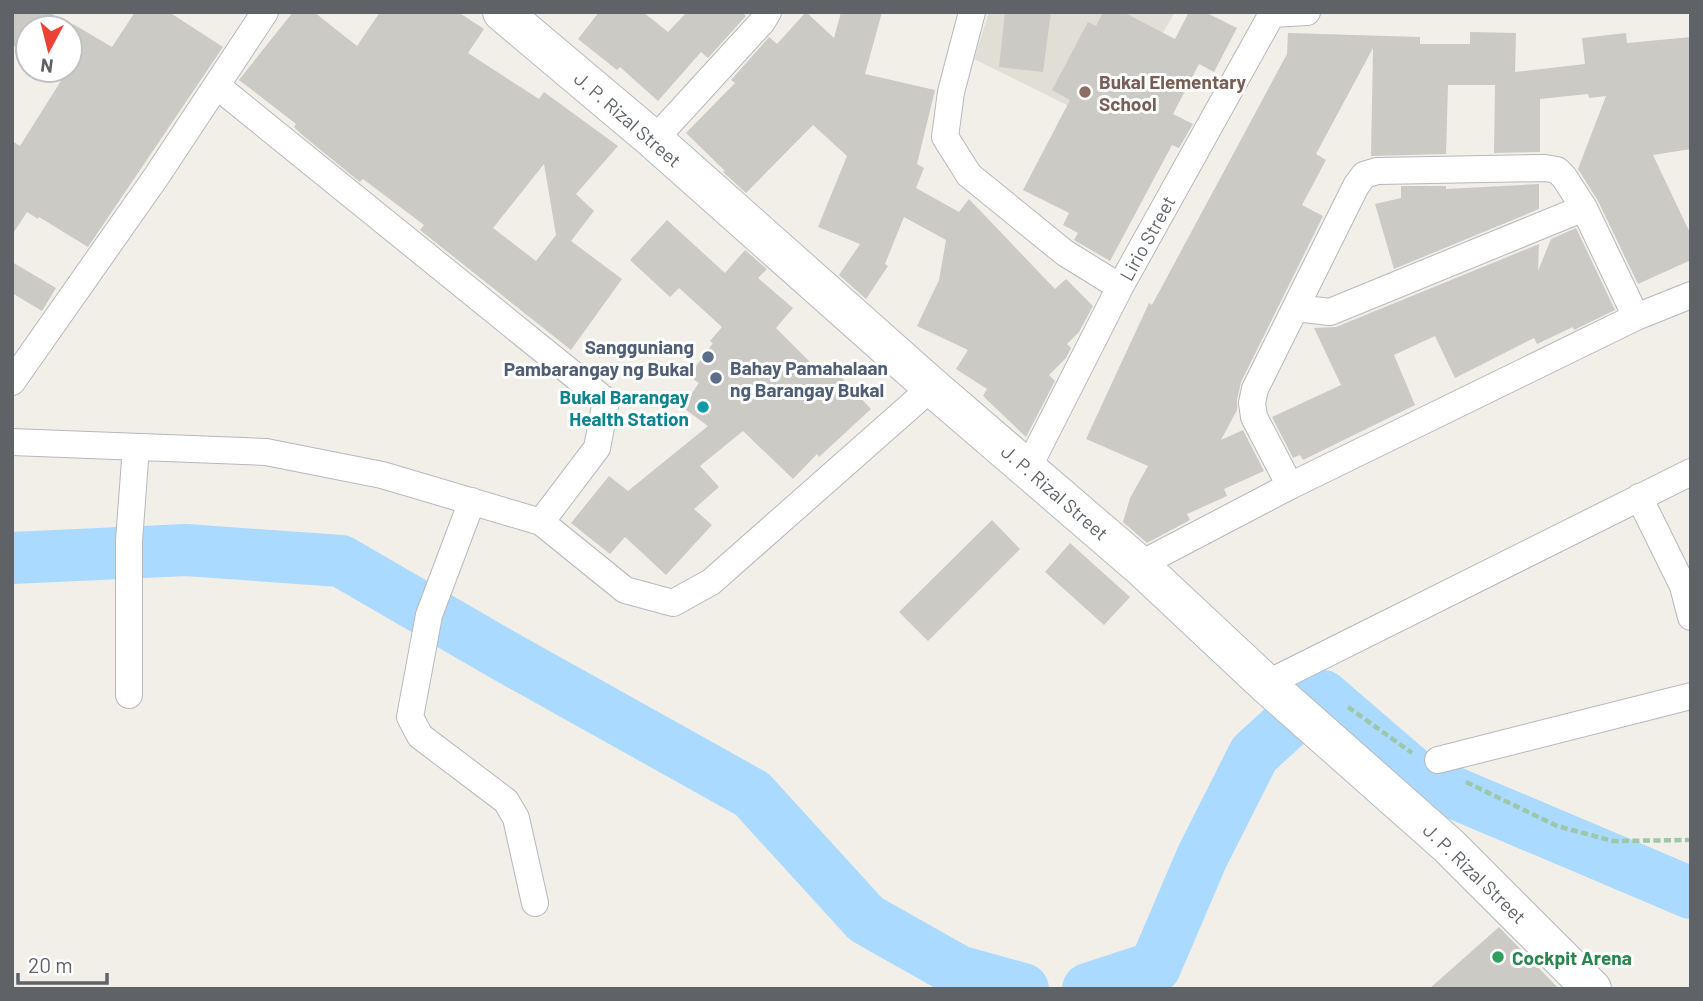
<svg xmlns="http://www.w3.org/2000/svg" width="1703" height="1001" viewBox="0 0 1703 1001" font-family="Barlow,sans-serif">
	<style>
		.education { fill: #e1ded6 }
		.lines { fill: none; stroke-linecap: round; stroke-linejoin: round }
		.river { stroke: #aadaff; stroke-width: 52 }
		.building { fill: #cccac5; fill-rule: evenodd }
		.minor-casing { stroke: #b5b8bc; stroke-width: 28 }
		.secondary-casing { stroke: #b6babf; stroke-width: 40 }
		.path { stroke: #9cc7a9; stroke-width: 4.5; stroke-dasharray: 7 3.5; stroke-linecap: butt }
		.minor { stroke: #fff; stroke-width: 26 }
		.secondary { stroke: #fff; stroke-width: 38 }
		.education-dot { fill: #8d6e63; stroke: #fff; stroke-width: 2.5 }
		.service-dot { fill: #5c6f8a; stroke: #fff; stroke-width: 2.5 }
		.culture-dot { fill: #0f9aa8; stroke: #fff; stroke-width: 2.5 }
		.leisure-dot { fill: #2e9e5b; stroke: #fff; stroke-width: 2.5 }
		.labels { text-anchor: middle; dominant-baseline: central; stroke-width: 6; stroke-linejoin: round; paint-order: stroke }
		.education-label { font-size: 19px; font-weight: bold; fill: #785e54; stroke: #fff; text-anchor: start }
		.street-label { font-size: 19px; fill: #5f6368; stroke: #fff }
		.service-label { font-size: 19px; font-weight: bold; fill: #4e5e75; stroke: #fff; text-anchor: end }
		.culture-label { font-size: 19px; font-weight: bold; fill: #0d838f; stroke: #fff; text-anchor: end }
		.leisure-label { font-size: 19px; font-weight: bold; fill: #27864d; stroke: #fff; text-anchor: start }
	</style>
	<rect width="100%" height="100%" fill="#f1efe8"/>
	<path class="education" d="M989,12H1175L1109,126L974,59Z"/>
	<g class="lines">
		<path class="river" d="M12,558L186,550L341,561L503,655L752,794L866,919L958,971L1023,989
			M1315,698L1323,696L1417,777L1691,893
			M1088,989L1155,967L1202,857L1254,754L1288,723"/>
	</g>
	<path class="building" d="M12,12H49L71,26L73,24L112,47L135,12H169L223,47L88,247L39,217L38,219L27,212L12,235V141L20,146L64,76L54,70H70V28H28V54L12,45Z
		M293,12H314L357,46L380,12H458L484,29L468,53L539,99L544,92L618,146L576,194L594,211L571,241L622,279L571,350L420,230L424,225L363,179L360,182L301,134L294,127L296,124L239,80ZM544,164L556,235L536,261L493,228Z
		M599,12H643L668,32L687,12H742L746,16L708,58L701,52L658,101L620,67L617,70L578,39Z
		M806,12L834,38L841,12H882L865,74L935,90L917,164L924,168L916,188L959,212L969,199L1055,289L1066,279L1093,306L1079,332L1067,344L1071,348L1066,358L1049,375L1055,381L1026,437L983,396L987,389L956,369L968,350L917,326L939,280L946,240L904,217L885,264L888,266L866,299L839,275L860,244L818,227L847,156L813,125L746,193L723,172L725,171L686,133L735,83L731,80L769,37L777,44Z
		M1005,12H1051L1043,72L999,67Z
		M1103,12H1123L1175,39L1189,12H1205L1237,28L1214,72L1199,64L1173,114L1193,124L1179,148L1172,145L1110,261L1074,240L1078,233L1063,225L1069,213L1023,190L1070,100L1052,90L1088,22L1096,26Z
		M1470,32L1516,33L1515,72L1585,64L1582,38L1626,33L1627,43L1691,37V149L1653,155L1691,235V260L1638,284L1598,201L1578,169L1606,96L1589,98L1588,94L1540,99V152L1494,153L1495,85H1448L1446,154L1371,156L1373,48L1316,154L1326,160L1302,205L1323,216L1241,382L1237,400V410L1221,440L1243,430L1264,471L1224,489L1227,496L1187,514L1190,520L1147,543L1123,522L1130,498L1148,466L1086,439L1149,303L1152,305L1287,54L1288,33L1420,37V44H1470Z
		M1539,184V209L1394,269L1375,204L1401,198V186H1446V189Z
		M667,220L725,273L745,250L767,269L758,278L793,308L776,328L820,372L829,364L871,409L819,457L817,454L793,479L743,431L700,466L719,487L694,509L712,525L666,575L625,537L610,554L571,523L609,476L628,491L708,426L682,407L699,383L689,376L713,343L710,341L722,327L679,288L670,297L630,260Z
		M1576,228L1615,310L1574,330L1573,327L1537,344L1534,338L1455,378L1435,336L1394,355L1415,405L1303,460L1300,455L1293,458L1272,417L1341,385L1314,328L1336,327L1539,244L1538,271L1551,239Z
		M12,262L56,288L42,311L12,293Z
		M992,520L1020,549L928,641L899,612Z
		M1070,543L1130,597L1104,625L1045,572Z
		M1499,927L1559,989H1429Z"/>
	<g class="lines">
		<g class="minor-casing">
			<path id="minor" d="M972,12L951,92L945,137L969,175L1065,253L1120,287
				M1272,14L1307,12
				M217,86L606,401L597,448L541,522
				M654,140L762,22L768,12
				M1296,308L1330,312L1584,208
				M12,382L156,177L265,12
				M12,442L266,452L382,475L541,522L625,590L673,603L711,582L932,387
				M1028,468L1120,287L1273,12
				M1290,486L1254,417L1252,403L1255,389L1356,186L1364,175L1377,171L1545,168L1557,170L1564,177L1584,208L1636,317
				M1639,497L1683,586L1691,617
				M472,501L429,615L410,717L420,736L506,801L516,818L535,903
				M1139,565L1290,486L1636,317L1691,295
				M1266,684L1691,472
				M129,695V541L136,447
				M1438,760L1691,696"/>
		</g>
		<g class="secondary-casing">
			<path id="secondary" d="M502,12L654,140L932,387L1139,565L1266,684L1449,846L1592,989"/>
		</g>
		<path class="path" d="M1348,707L1412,753
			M1466,782L1557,826L1613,841L1691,840"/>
		<use href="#minor" class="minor"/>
		<use href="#secondary" class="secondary"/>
	</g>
	<circle class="education-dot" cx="1085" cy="92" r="7"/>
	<g class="service-dot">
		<circle cx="708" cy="357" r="7"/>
		<circle cx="716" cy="378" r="7"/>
	</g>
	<circle class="culture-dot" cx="703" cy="407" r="7"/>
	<circle class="leisure-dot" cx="1498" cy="957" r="7"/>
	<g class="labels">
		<g class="education-label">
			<text x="1099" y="81">Bukal Elementary<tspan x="1099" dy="22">School</tspan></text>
		</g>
		<g class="street-label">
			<text transform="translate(628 119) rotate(41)">J. P. Rizal Street</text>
			<text transform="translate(1147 238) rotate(-61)">Lirio Street</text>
			<text transform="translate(1055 492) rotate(41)">J. P. Rizal Street</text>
			<text transform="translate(1475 873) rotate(44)">J. P. Rizal Street</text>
		</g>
		<g class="service-label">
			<text x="694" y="346">Sangguniang<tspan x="694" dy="22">Pambarangay ng Bukal</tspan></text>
			<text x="730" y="367" text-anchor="start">Bahay Pamahalaan<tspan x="730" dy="22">ng Barangay Bukal</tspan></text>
		</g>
		<g class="culture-label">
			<text x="689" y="396">Bukal Barangay<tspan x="689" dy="22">Health Station</tspan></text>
		</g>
		<g class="leisure-label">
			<text x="1512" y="957">Cockpit Arena</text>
		</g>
	</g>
	<rect width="1703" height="1001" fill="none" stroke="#5f6368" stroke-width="28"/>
	<g transform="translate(49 49) rotate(187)"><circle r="33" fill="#ffffff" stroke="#bfc1c3" stroke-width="2"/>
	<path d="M0-5L12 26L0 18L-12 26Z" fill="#ea4335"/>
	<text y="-10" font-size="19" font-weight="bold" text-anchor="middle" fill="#5f6368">N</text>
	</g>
	<path d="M18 973v10h89v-10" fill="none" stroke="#5f6368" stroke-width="3.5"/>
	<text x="28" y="973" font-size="21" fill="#5f6368" stroke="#ffffff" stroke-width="5" paint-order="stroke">20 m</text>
</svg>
